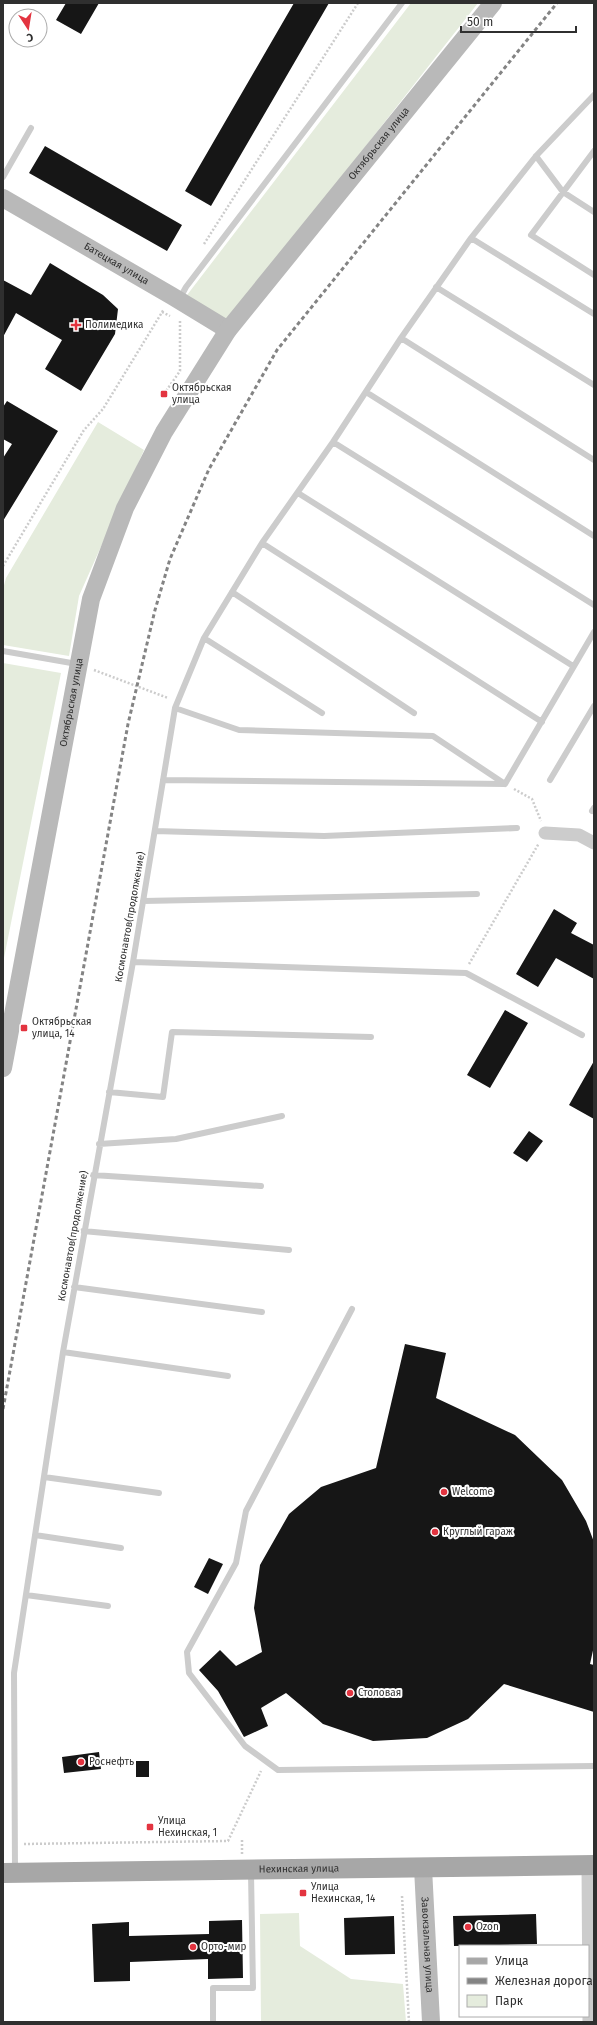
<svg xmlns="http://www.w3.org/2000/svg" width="597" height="2025" viewBox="0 0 597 2025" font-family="'Fira Sans',sans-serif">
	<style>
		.green { fill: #e5ecdd }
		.building { fill: #161616 }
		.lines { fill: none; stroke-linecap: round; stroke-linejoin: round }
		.path { stroke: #ccc; stroke-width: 2.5; stroke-dasharray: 2 2; stroke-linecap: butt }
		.lane { stroke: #ccc; stroke-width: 6 }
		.street { stroke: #ccc; stroke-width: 13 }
		.secondary { stroke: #b9b9b9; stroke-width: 18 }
		.primary { stroke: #a7a7a7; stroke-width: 20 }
		.rail { stroke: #848484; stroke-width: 3; stroke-dasharray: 4 3; stroke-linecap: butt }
		.poi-dot { fill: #e33440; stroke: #fff; stroke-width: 1.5 }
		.labels { text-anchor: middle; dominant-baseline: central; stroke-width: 4; stroke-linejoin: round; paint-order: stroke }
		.street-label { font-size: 10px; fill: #2f2f2f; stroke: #fff }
		.poi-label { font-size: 10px; fill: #2f2f2f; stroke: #fff; text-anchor: start }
	</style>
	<rect width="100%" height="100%" fill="#fff"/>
	<path class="green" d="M411,3H478L227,323L184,299Z
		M98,422L144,450L79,596L69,656L3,645V589L6,578Z
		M3,663L61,673L3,963Z
		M299,1913L300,1946L351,1979L403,1984L406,2022H261L260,1914Z"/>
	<path class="building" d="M66,3H99L81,34L56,20Z
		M294,3H329L211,206L185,191Z
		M45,146L182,225L167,251L29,173Z
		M50,263L103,295L118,309L115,334L81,391L45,369L62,340L16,313L3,337V280L31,295Z
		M7,401L58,431L3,521V458L12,444L3,439V407Z
		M554,909L577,923L571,933L594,945V979L556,958L538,987L516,974Z
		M505,1010L528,1023L490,1088L467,1075Z
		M594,1061V1119L569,1105Z
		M529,1131L543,1141L527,1162L513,1153Z
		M405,1344L446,1353L436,1398L515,1435L562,1480L586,1521L594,1542V1646L590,1664L594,1665V1712L504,1684L468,1719L427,1738L373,1741L323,1724L286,1693L261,1708L268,1726L244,1737L218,1691L199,1670L220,1650L236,1666L262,1652L254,1608L260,1565L289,1514L321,1487L376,1468Z
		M209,1558L223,1564L208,1594L194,1587Z
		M99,1752L101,1769L64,1773L62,1757Z
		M136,1761H149V1777H136Z
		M536,1914L537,1944L454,1946L453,1916Z
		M394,1916L395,1954L345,1955L344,1918Z
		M242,1920L243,1978L208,1979V1959L130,1962V1981L94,1982L92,1924L129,1922V1936L209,1934V1921Z"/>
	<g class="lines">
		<path class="path" d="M204,244L358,3
			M162,312L170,316
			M164,394L180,371V321L179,320
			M3,566L84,430L103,409L164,309
			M94,670L168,698
			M514,789L532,799L541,821
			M469,964L539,843
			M242,1840V1854
			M24,1844L228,1841L261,1771
			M402,1896L409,2022"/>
		<path class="lane" d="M594,151L531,235L594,275
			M536,156L563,192L594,212
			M3,177L31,128
			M471,238L594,314
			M436,287L594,385
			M180,298L186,287L402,3
			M401,338L594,460
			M366,392L594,536
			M333,442L594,605
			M298,493L573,666
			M262,543L542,722
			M232,592L414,713
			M204,638L322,713
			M3,651L77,664
			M175,708L239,730L433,736L505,784
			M163,780L505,784L594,632
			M550,780L594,706
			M592,811L594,808
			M155,831L324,836L517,828
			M143,901L477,894
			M133,962L466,973L582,1035
			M109,1092L163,1097L172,1032L371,1037
			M99,1144L176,1139L282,1116
			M93,1175L261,1186
			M83,1231L289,1250
			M74,1287L262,1312
			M352,1309L246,1511L236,1563L187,1652L189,1673L245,1746L278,1770L594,1766
			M63,1352L228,1376
			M44,1477L159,1493
			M35,1535L121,1548
			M26,1595L108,1606
			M15,1870L14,1673L63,1352L133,962L175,708L204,638L262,543L333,442L401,338L471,238L536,156L594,95
			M213,2022V1988H253L251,1873"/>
		<path class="street" d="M545,833L579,835L594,843
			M588,1865L589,2022"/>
		<g class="secondary">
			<path id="s1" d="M3,198L172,296L228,330"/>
			<path id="s2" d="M3,1068L91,599L125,508L164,432L228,330L493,3"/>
			<path id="s3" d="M423,1868L431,2022"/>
		</g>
		<path class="primary" id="s4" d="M3,1873L594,1865"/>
		<path class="rail" d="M3,1409L128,724L155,610L170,559L209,469L277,350L557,3"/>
	</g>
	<g class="poi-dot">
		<path d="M74 319h4v4h4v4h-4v4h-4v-4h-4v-4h4z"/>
		<rect x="160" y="390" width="8" height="8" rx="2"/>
		<rect x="20" y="1024" width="8" height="8" rx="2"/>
		<circle cx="444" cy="1492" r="4"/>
		<circle cx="435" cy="1532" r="4"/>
		<circle cx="350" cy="1693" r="4"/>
		<circle cx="81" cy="1762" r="4"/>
		<rect x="146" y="1823" width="8" height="8" rx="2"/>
		<rect x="299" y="1889" width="8" height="8" rx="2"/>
		<circle cx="468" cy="1927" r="4"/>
		<circle cx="193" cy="1947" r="4"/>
	</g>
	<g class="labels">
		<g class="street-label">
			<text stroke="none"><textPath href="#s2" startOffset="1020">Октябрьская улица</textPath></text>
			<text stroke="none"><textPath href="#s1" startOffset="131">Батецкая улица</textPath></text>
			<text stroke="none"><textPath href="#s2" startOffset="372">Октябрьская улица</textPath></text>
			<text transform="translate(130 917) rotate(-80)">Космонавтов(продолжение)</text>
			<text transform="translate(73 1236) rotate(-80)">Космонавтов(продолжение)</text>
			<text stroke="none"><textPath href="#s4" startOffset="296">Нехинская улица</textPath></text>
			<text stroke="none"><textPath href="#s3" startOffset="77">Завокзальная улица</textPath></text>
		</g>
		<g class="poi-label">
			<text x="85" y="325">Полимедика</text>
			<text x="172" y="388">Октябрьская<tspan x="172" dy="12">улица</tspan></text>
			<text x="32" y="1022">Октябрьская<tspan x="32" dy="12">улица, 14</tspan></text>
			<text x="452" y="1492">Welcome</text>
			<text x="443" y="1532">Круглый гараж</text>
			<text x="358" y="1693">Столовая</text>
			<text x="89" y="1762">Роснефть</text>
			<text x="158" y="1821">Улица<tspan x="158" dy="12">Нехинская, 1</tspan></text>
			<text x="311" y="1887">Улица<tspan x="311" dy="12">Нехинская, 14</tspan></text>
			<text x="476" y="1927">Ozon</text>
			<text x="201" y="1947">Орто-мир</text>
		</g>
	</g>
	<rect width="597" height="2025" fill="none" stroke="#2f2f2f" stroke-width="8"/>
	<rect x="459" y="1945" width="130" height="72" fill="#ffffff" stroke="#acacac"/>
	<rect x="467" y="1958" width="20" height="6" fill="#a7a7a7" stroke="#acacac"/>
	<text x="495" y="1965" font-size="12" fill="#2f2f2f">Улица</text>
	<rect x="467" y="1978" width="20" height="6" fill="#848484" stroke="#acacac"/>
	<text x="495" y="1985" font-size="12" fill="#2f2f2f">Железная дорога</text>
	<rect x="467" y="1995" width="20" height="12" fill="#e5ecdd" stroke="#acacac"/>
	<text x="495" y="2005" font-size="12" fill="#2f2f2f">Парк</text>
	<g transform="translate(28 28) rotate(168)"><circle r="19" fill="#ffffff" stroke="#acacac"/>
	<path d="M0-3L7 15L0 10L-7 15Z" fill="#e33440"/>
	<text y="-6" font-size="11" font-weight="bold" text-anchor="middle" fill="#2f2f2f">С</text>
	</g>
	<path d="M461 26v6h115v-6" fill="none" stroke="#2f2f2f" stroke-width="2"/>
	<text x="467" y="26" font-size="12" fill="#2f2f2f" stroke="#ffffff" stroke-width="3" paint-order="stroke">50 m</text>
</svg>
